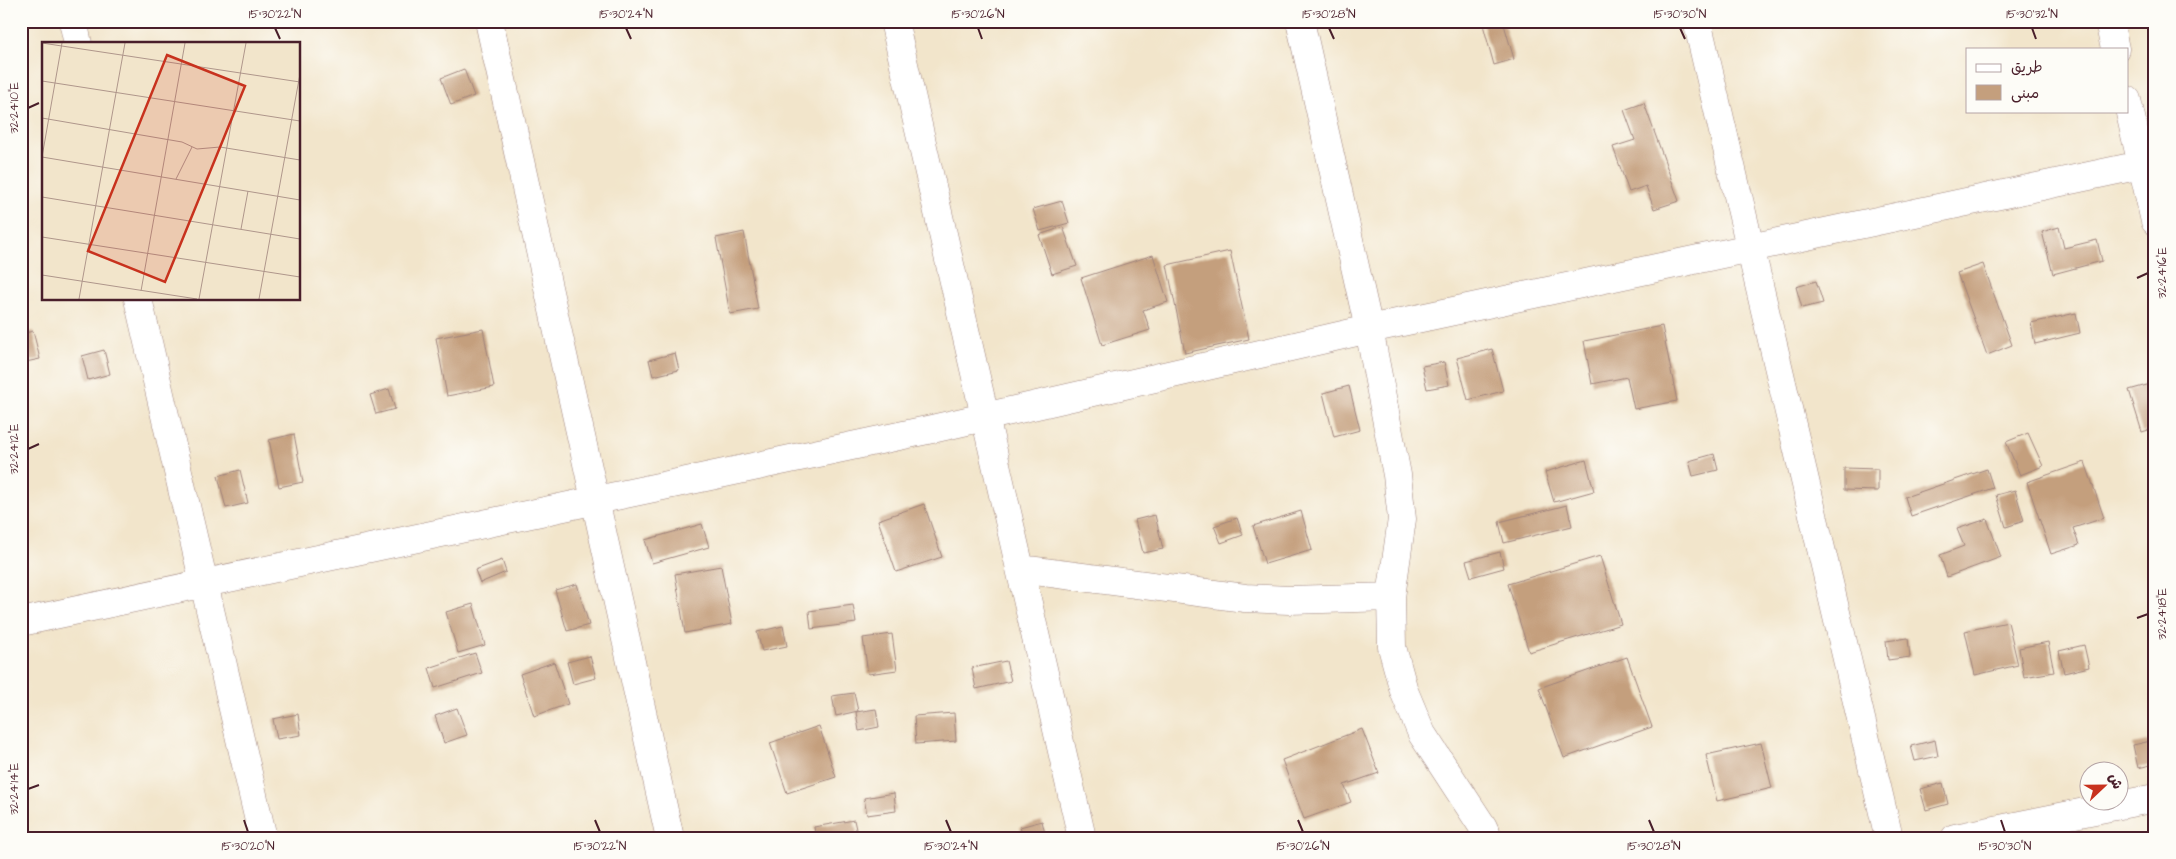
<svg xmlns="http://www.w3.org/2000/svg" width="2176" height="859" viewBox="0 0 2176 859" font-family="'Architects Daughter','Playpen Sans Arabic',sans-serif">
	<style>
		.building { fill: #c49f7d }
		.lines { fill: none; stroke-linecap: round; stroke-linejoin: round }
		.minor-casing { stroke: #9e827b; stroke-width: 29 }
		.minor { stroke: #fff; stroke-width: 28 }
		.ticks { fill: none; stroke: #4a1f2b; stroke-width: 2 }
		.inset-road { fill: none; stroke: #af968b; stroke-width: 1 }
		.view { fill: #c8321e; fill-opacity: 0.15; stroke: #c8321e; stroke-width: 2.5 }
		.inset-edge { fill: none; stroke: #4a1f2b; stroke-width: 2.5 }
		.neatline { fill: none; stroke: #4a1f2b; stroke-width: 2 }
		.ticks-label { font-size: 12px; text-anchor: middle; fill: #4a1f2b }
	</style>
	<rect width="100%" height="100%" fill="#fdfcf7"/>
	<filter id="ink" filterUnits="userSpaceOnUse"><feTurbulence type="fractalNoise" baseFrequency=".02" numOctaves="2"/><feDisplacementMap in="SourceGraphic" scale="10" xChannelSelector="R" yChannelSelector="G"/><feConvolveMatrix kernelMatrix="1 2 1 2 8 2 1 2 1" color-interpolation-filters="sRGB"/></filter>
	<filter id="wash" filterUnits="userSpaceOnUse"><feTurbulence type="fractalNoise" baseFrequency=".0096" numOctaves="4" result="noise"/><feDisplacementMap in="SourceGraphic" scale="20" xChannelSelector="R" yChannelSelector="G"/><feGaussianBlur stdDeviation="1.12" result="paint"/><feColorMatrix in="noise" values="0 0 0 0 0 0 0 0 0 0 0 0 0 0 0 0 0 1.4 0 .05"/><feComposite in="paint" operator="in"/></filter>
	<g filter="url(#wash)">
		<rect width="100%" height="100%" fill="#f2e5cb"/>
		<g id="blocks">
			<path class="building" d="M668,21H686V22L669,27Z
				M1482,21H1503L1514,59L1494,65Z
				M464,69L474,96L451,105L441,78Z
				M1644,103L1679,201L1654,209L1646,186L1629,192L1613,147L1635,140L1624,110Z
				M1062,201L1069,223L1040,231L1033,209Z
				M1063,227L1077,266L1052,274L1039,235Z
				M2059,227L2064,248L2097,240L2102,261L2053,274L2042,232Z
				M744,232L758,309L730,314L716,238Z
				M1230,251L1249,339L1185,353L1167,265Z
				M1153,255L1168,302L1143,310L1150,330L1102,345L1081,278Z
				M1983,264L2012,345L1987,355L1957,273Z
				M1816,281L1823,303L1802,308L1796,287Z
				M21,299L25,310L21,311Z
				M2076,313L2080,333L2035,344L2031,323Z
				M1662,326L1677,401L1634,409L1627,377L1592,384L1584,341Z
				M483,329L494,387L447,396L436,338Z
				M33,331L40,359L21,363V334Z
				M1492,349L1503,391L1468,400L1457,358Z
				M104,350L110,374L88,380L82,356Z
				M675,353L679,370L653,376L649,360Z
				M1444,362L1449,385L1427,389L1422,366Z
				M2154,383L2155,428L2142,432L2129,390Z
				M1349,386L1360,430L1334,437L1323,393Z
				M389,389L395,409L376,414L370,395Z
				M2028,433L2043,466L2020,475L2006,442Z
				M294,434L303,482L279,487L269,440Z
				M1714,454L1718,470L1693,476L1689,461Z
				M1586,460L1594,491L1554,502L1545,472Z
				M2085,462L2104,518L2073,528L2079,545L2051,554L2027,482Z
				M1844,468L1878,469V491L1844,490Z
				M1987,469L1993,488L1911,516L1905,497Z
				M240,470L248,503L226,508L218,476Z
				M2015,490L2024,521L2006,527L1996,495Z
				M924,504L942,557L896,572L878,520Z
				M1567,505L1572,526L1504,543L1499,522Z
				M1301,511L1312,550L1265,564L1253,526Z
				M1155,515L1163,549L1143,553L1135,520Z
				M1237,518L1243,535L1221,543L1214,526Z
				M1987,519L2001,557L1947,577L1940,555L1964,546L1957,529Z
				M702,524L709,547L652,563L645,540Z
				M1500,552L1504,568L1471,577L1466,561Z
				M1600,556L1621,624L1529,652L1508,584Z
				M502,560L506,572L480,583L475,570Z
				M721,566L732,624L685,633L675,574Z
				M577,584L589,625L567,631L555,590Z
				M473,604L485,645L458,653L446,612Z
				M853,605L856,623L811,629L809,611Z
				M2008,622L2018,665L1975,675L1965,631Z
				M783,626L787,646L762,651L757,632Z
				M892,634L897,670L868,674L863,638Z
				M1908,638L1910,657L1888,660L1886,641Z
				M2048,642L2054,672L2024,677L2019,648Z
				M2084,645L2089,667L2064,673L2059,651Z
				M475,653L482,673L435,688L429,668Z
				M590,656L596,678L573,684L567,662Z
				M1627,657L1652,727L1564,758L1539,688Z
				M1006,661L1011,681L976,689L972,668Z
				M554,662L568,704L534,716L520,674Z
				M854,693L858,711L836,716L832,696Z
				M457,708L467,735L444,743L435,716Z
				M876,709L879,727L859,731L856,712Z
				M954,713L956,741L916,744L914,716Z
				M298,714L301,735L277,739L273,719Z
				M819,726L836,777L787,793L770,743Z
				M1362,729L1379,773L1344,785L1351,802L1304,819L1282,760Z
				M1935,740L1938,756L1915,761L1911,746Z
				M2155,740V764L2138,768L2133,745Z
				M1761,743L1772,788L1717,801L1706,755Z
				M1943,783L1948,804L1926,810L1920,789Z
				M894,793L896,811L867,815L864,798Z
				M854,820L858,838H816L814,827Z
				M1042,821L1046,838H1023L1020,827Z"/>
		</g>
	</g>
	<g filter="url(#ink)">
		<use href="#blocks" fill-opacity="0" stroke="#9e827b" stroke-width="1"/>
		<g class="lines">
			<g class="minor-casing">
				<path id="minor" d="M73,21L78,44
					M489,21L670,838
					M894,21L1082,838
					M1300,21L1369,329L1397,475L1402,519L1391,597L1392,647L1404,691L1422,734L1483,827L1488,838
					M1697,21L1889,838
					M2109,21L2115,49
					M2127,100L2155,221
					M138,299L263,838
					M1020,569L1245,598L1289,600L1391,597
					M21,622L932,429L1369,329L2155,162
					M1955,838L2155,798"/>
			</g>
			<use href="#minor" class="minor"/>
		</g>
	</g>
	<path class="ticks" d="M275,28L280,39M626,28L631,39M978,28L982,39M1329,28L1334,39M1680,28L1685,39M2032,28L2036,39M28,108L39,103M2137,278L2148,273M28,449L39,444M2137,618L2148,614M28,789L39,785M244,820L248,832M595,820L600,832M946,820L951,832M1298,820L1303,832M1649,820L1654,832M2001,820L2005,832"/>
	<g transform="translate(42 42)">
		<rect width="258" height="258" fill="#f2e5cb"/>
		<path class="inset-road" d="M0,1L258,40M0,39L258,79M0,76L140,100L155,107L178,105L258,118M0,115L258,158M0,115L20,1M134,137L150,105M0,155L258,197M199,187L206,149M0,195L258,235M0,233L155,257M99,249L143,1M37,257L83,1M157,257L204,1M217,257L258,32"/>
		<path class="view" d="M125,13L203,44L123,240L46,209Z"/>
		<rect width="258" height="258" class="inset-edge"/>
	</g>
	<rect width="2176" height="859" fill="none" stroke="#fdfcf7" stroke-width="55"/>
	<rect x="1966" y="48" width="162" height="65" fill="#fdfcf7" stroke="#b5a4a5"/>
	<rect x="1976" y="64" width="25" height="8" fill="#ffffff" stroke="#b5a4a5"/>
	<text x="2011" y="72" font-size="15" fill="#4a1f2b">طريق</text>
	<rect x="1976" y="85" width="25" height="15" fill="#c49f7d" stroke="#b5a4a5"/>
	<text x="2011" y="98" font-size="15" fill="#4a1f2b">مبنى</text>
	<g transform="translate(2104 786) rotate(68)"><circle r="24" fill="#fdfcf7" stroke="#b5a4a5"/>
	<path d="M0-4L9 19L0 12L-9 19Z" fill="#c8321e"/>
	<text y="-8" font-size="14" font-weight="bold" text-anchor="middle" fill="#4a1f2b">ش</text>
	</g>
	<rect x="28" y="28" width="2120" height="804" class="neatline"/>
	<g class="ticks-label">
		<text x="275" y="18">15°30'22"N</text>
		<text x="626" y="18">15°30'24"N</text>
		<text x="978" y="18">15°30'26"N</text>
		<text x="1329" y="18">15°30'28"N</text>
		<text x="1680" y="18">15°30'30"N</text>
		<text x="2032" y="18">15°30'32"N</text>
		<text transform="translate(14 108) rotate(-90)" y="4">32°24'10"E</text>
		<text transform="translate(2162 273) rotate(-90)" y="4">32°24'16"E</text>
		<text transform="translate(14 449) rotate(-90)" y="4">32°24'12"E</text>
		<text transform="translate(2162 614) rotate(-90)" y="4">32°24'18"E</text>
		<text transform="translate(14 789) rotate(-90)" y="4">32°24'14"E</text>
		<text x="248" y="850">15°30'20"N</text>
		<text x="600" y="850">15°30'22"N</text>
		<text x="951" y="850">15°30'24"N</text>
		<text x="1303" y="850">15°30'26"N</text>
		<text x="1654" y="850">15°30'28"N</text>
		<text x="2005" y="850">15°30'30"N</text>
	</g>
</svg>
